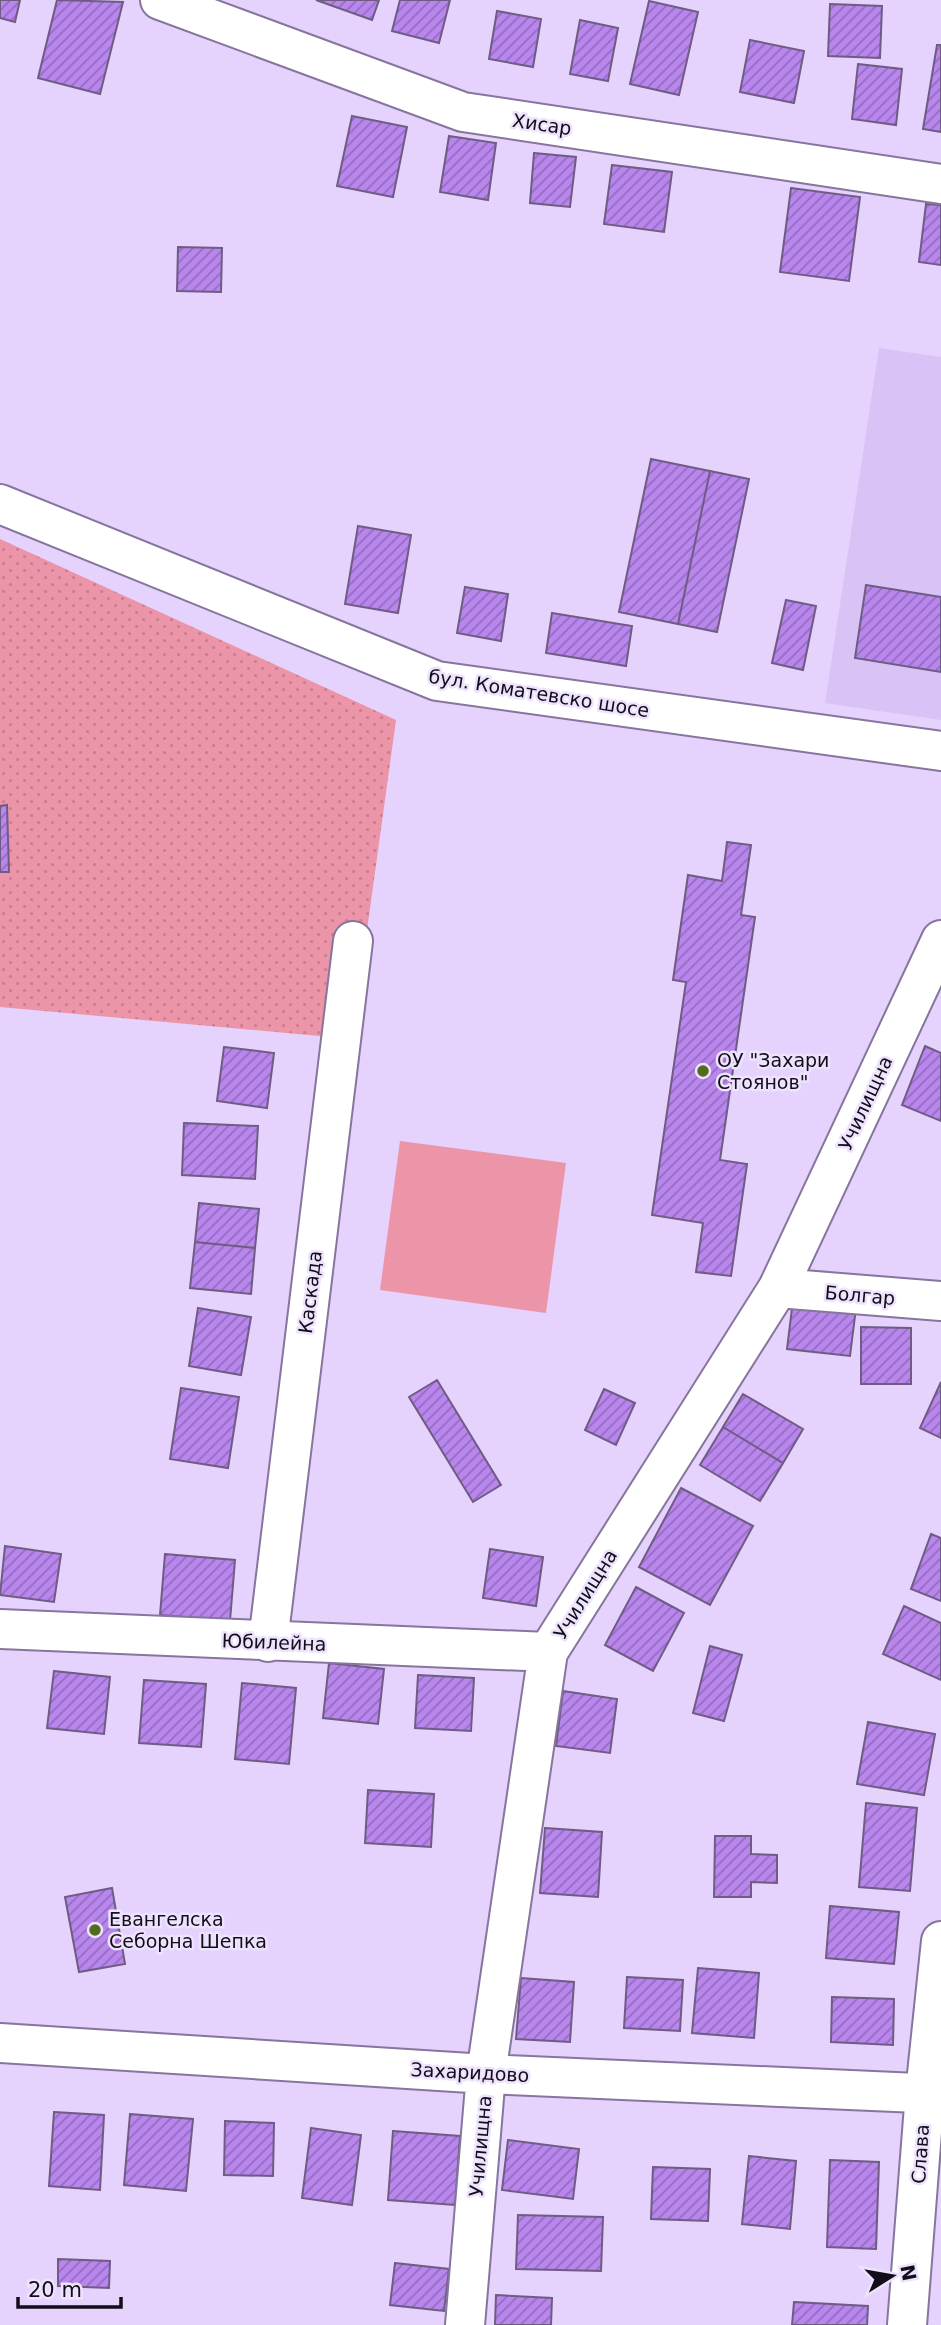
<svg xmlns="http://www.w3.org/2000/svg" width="941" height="2325" viewBox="0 0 941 2325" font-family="'DejaVu Sans',sans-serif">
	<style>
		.built { fill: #d9c3f6 }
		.grass { fill: url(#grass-dots) }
		.pitch { fill: #ec94a8 }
		.building { fill: url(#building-hatch); stroke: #6e5c83; stroke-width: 2 }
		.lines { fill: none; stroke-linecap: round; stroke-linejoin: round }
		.minor-casing { stroke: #86759c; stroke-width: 42 }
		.major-casing { stroke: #86759c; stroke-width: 42 }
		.minor { stroke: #fff; stroke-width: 38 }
		.major { stroke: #fff; stroke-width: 38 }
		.poi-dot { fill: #536b1c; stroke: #eee3fd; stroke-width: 2.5 }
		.labels { text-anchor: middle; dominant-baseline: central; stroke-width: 5; stroke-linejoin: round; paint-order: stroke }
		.street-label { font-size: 19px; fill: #130d1b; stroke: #eee3fd }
		.poi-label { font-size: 19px; fill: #130d1b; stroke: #eee3fd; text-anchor: start }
	</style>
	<defs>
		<pattern id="grass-dots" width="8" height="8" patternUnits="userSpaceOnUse" patternTransform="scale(1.75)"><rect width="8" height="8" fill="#ec94a8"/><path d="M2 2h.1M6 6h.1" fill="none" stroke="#ca7e90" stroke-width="1.8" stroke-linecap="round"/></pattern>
		<pattern id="building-hatch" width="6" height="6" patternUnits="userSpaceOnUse" patternTransform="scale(1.75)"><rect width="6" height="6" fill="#b886ed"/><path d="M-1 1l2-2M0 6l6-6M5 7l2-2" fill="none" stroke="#946cbf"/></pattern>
	</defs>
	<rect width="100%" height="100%" fill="#e5d2fd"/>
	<path class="built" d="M879,348L941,357V720L825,703Z"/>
	<path class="grass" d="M0,539L396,720L352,1039L0,1007Z"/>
	<path class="pitch" d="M400,1141L566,1163L546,1313L380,1290Z"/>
	<path class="building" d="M0,0H20L15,22L0,18Z
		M57,0L123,2L100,94L38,78Z
		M316,0H379L372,20Z
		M400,0H450L439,43L392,31Z
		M649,1L698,12L679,95L630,84Z
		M830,4L882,6L880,58L828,56Z
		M497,11L541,19L533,67L489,59Z
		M580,20L618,28L608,81L570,74Z
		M750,40L804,51L794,103L740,92Z
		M937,45H941V132L923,129Z
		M858,64L902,69L896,125L852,119Z
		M352,116L407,127L393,197L337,186Z
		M449,136L496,143L488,200L440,192Z
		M534,153L576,157L570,207L530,203Z
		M612,165L672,172L664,232L604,224Z
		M791,188L860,197L849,281L780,272Z
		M926,204L941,205V265L919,262Z
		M178,247L222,248L221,292L177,291Z
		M651,459L710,471L678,624L619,612Z
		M710,471L749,479L717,632L678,624Z
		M358,526L411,535L398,613L345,604Z
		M866,585L941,597V672L855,658Z
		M465,587L508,594L501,641L457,633Z
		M786,600L816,606L803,670L772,663Z
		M552,613L632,626L626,666L546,653Z
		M7,805L9,872H0V806Z
		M727,842L751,845L741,915L755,917L720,1160L747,1164L731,1276L696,1272L703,1223L652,1215L686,982L673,980L688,875L722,881Z
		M925,1046L941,1053V1121L902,1105Z
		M224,1047L274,1053L267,1108L217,1101Z
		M184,1123L258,1126L255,1179L182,1175Z
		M199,1203L259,1209L255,1248L195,1242Z
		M195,1242L255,1248L251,1294L190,1288Z
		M793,1300L856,1308L850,1356L787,1349Z
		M198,1308L251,1317L241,1375L189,1366Z
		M861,1327L911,1328V1384H861Z
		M437,1380L501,1485L473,1502L409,1397Z
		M941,1382V1438L920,1428Z
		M181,1388L239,1397L228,1468L170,1459Z
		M604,1389L635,1403L616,1445L585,1430Z
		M743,1394L803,1429L783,1463L723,1427Z
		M723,1427L783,1463L760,1501L700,1465Z
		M681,1488L753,1526L710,1605L639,1567Z
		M931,1534L941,1538V1601L911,1589Z
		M5,1546L61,1554L54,1602L0,1595Z
		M490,1549L543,1557L536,1606L483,1598Z
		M165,1554L235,1560L230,1621L160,1615Z
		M636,1587L684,1613L653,1671L605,1645Z
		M904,1606L941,1623V1680L883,1654Z
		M710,1646L742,1655L724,1721L693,1713Z
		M329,1663L384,1669L378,1724L323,1718Z
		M54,1671L110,1677L104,1734L47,1728Z
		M418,1675L474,1678L471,1731L415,1728Z
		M144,1680L206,1684L201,1747L139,1743Z
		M242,1683L296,1688L289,1764L235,1759Z
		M563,1691L617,1699L610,1753L556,1746Z
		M868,1722L935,1734L924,1795L857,1784Z
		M368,1790L434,1794L431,1847L365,1843Z
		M866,1803L917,1808L910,1891L859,1887Z
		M545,1828L602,1832L598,1897L540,1893Z
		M715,1836H751V1854L777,1855V1883L751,1882V1897H714Z
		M112,1888L125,1964L79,1972L65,1897Z
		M830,1906L899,1912L894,1964L826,1958Z
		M698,1968L759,1973L754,2038L692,2033Z
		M627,1977L683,1980L680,2031L624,2028Z
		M521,1978L574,1982L570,2042L516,2039Z
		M832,1997L894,1999L893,2045L831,2042Z
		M54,2112L104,2115L100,2190L49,2186Z
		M130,2114L193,2119L186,2191L124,2185Z
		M225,2121L274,2123L273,2176L224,2175Z
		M311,2128L361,2135L352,2205L302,2198Z
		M393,2131L460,2136L455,2205L388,2200Z
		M508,2140L579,2149L573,2199L502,2190Z
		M749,2156L796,2161L790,2229L742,2224Z
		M830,2160L879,2162L876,2249L827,2247Z
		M653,2167L710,2169L708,2221L651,2219Z
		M518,2215L603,2217L601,2271L516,2269Z
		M58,2259L110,2261L109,2288L58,2286Z
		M395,2263L449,2269L444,2311L390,2305Z
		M496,2295L552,2298L551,2325H495Z
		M794,2302L868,2306L867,2325H792Z"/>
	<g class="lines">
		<g class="minor-casing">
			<path id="minor" d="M160,0L463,112L941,184
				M778,1288L941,1301
				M0,1629L548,1652
				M268,1642L353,941
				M0,2043L486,2074L941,2094
				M465,2325L486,2074L548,1652L778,1288L941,940
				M907,2325L925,2093L941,1941"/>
		</g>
		<g class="major-casing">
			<path id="major" d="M0,504L437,681L941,751"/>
		</g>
		<use href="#minor" class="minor"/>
		<use href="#major" class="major"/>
	</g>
	<g class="poi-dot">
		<circle cx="703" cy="1071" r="7"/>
		<circle cx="95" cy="1930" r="7"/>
	</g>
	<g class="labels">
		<g class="street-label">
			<text transform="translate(542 124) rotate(8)">Хисар</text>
			<text transform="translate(539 693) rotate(9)">бул. Коматевско шосе</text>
			<text transform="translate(865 1103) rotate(-65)">Училищна</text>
			<text transform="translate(310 1292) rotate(-83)">Каскада</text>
			<text transform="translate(860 1295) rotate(5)">Болгар</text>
			<text transform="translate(585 1594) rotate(-58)">Училищна</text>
			<text transform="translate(274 1642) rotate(2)">Юбилейна</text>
			<text transform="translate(470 2072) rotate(3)">Захаридово</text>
			<text transform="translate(480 2146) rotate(-85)">Училищна</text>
			<text transform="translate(920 2154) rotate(-86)">Слава</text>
		</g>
		<g class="poi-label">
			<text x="717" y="1060">ОУ "Захари<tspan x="717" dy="22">Стоянов"</tspan></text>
			<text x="109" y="1919">Евангелска<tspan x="109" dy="22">Себорна Шепка</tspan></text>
		</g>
	</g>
	<g transform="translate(892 2276) rotate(79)" stroke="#eee3fd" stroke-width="5" paint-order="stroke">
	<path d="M0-5L12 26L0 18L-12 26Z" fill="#130d1b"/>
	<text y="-10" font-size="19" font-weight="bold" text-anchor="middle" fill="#130d1b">N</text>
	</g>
	<path d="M18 2297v10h103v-10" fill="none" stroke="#130d1b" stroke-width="3.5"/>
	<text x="28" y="2297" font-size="21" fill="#130d1b" stroke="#eee3fd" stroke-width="5" paint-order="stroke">20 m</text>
</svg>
